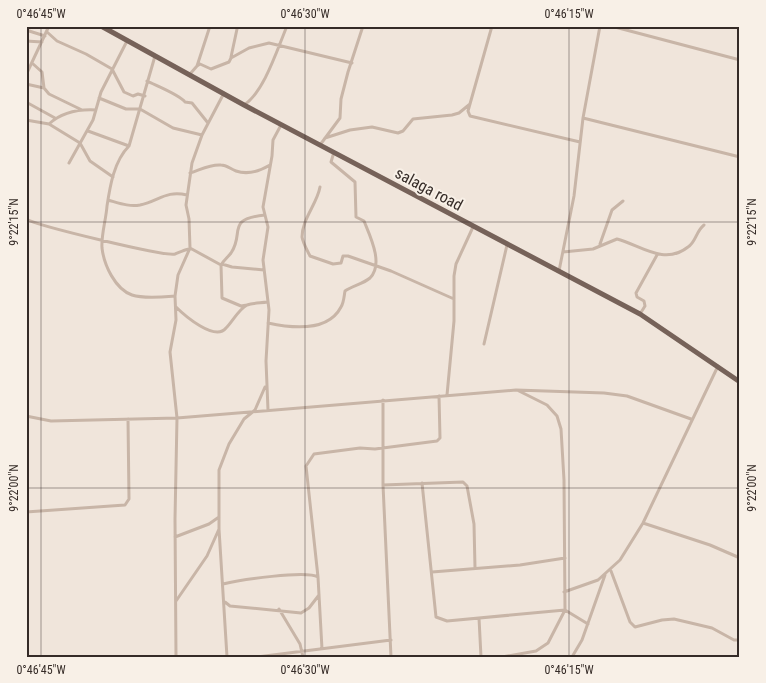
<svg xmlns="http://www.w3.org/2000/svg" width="766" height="683" viewBox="0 0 766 683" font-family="'Roboto Condensed',sans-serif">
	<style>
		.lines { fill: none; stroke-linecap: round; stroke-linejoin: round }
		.street { stroke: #c8b5a7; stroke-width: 3 }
		.primary { stroke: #766259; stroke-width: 5 }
		.ticks { fill: none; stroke: #352b27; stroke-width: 1; stroke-opacity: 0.45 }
		.labels { text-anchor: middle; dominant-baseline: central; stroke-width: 4; stroke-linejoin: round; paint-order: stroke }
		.street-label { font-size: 16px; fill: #352b27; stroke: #f8f0e7 }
		.neatline { fill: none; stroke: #352b27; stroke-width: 2 }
		.ticks-label { font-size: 12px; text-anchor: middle; fill: #352b27 }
	</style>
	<rect width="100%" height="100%" fill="#f0e5db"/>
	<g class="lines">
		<path class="street" d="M492,26L468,111L470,116L580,142
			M611,26L740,60
			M26,30L45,36
			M47,32L57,41L86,54L112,69L124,92L133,96L138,94L145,96
			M26,41L42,42
			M155,56L129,146C114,161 110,186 107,206C106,220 101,235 102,248C104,265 115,289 132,295C144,299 163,297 175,296
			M231,57L237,29
			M32,63L42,72L44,88L49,94L82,110
			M197,66L200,64L211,69L229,62L231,58L249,48L269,43L352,63
			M190,74L197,66L210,26
			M26,75L49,26
			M147,81C157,86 180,95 185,102L192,103L208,123
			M26,84L44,88
			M99,98L126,109H140L173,128L202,135
			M26,102L55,118
			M244,105C264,92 277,50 287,26
			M583,118L740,157
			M26,120L49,124L80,143L90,161L113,177
			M49,124C62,112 78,109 96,110
			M88,131L129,146
			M325,138L350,130L372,127L398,133L403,131L413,119L452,115L459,113L470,104
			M320,145L340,118L341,99L348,72L363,26
			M69,163L93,120L101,92L127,41
			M190,173C200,170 210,164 221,165C227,165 230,169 236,171C248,175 260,171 270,165
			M320,187C317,204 302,219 302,237C303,243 307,250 310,256L333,264L341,263L343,256H348L391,271L454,299
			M108,200C119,203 129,207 140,205C159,201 166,190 187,195
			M26,219C38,226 166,257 175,254C180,252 184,250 189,249
			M600,244L612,210L623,201
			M190,248L221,265L222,298L241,306L247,305
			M563,252L593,249L617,239C640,245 664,266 688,247C696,242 696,231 704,225
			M222,264L232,267L264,270
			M221,265C224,260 228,257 231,253C245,233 225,219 265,215
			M559,271L574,196L583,118L600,26
			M176,307C184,315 215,342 226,328C233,321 238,310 247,305C253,303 261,303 267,302
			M640,314L645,306L644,301L637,297L636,293L657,255
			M268,323C291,328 328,332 341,307C344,302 344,296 345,291C352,286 363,284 370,278C384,264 370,236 364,221L356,217L355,182L331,162L334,152
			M484,344L507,245
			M447,395L454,321V276L456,264L473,227
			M383,400V485L391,657
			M268,410L266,361L269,310L263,260L268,227L263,207L272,156L273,140L281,125
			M26,416L51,421L177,418L516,390L604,393L627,396L691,419
			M422,483L436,617L447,621L565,610L588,624
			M383,485L463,482L467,486L474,524L475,568
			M26,512L125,505L129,499L128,419
			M643,523L710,545L740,558
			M175,537L209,524L219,517
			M611,571L630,622L635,627L662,620L674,619L712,628L734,640H740
			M432,572L520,565L565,558
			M318,577L306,466L314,454L360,448L375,449L437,441L440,438L439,396
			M223,584C239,580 306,570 318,577L322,649
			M564,592L598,580L620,560L643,523L718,366
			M176,601L207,556L219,529
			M225,602L230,606L301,613L309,608L319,595
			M279,609L300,644L303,657
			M479,618L481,657
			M176,657L175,519L177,418L170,352L176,320L175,296L178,275L190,248L189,219L186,205L192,163L202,135L224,93
			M227,657L219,529V470L229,444L244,419L255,410L265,387
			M257,657L391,640
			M502,657L536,651L548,643L565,610L564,480L561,429L557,416L547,405L519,391
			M572,657L582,640L605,575"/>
		<path class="primary" d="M101,26L244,105L640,314L740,382"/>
	</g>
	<path class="ticks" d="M41,26V657M305,26V657M569,26V657M26,222H740M26,488H740"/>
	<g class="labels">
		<g class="street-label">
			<text transform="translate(429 189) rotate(28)">salaga road</text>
		</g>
	</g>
	<rect width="766" height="683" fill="none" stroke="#f8f0e7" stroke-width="55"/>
	<rect x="28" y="28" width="710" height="628" class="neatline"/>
	<g class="ticks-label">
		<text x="41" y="18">0°46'45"W</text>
		<text x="305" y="18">0°46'30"W</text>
		<text x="569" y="18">0°46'15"W</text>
		<text transform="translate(14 222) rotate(-90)" y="4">9°22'15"N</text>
		<text transform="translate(752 222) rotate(-90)" y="4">9°22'15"N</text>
		<text transform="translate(14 488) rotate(-90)" y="4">9°22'00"N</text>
		<text transform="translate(752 488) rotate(-90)" y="4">9°22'00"N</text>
		<text x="41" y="674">0°46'45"W</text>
		<text x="305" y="674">0°46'30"W</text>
		<text x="569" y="674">0°46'15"W</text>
	</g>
</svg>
